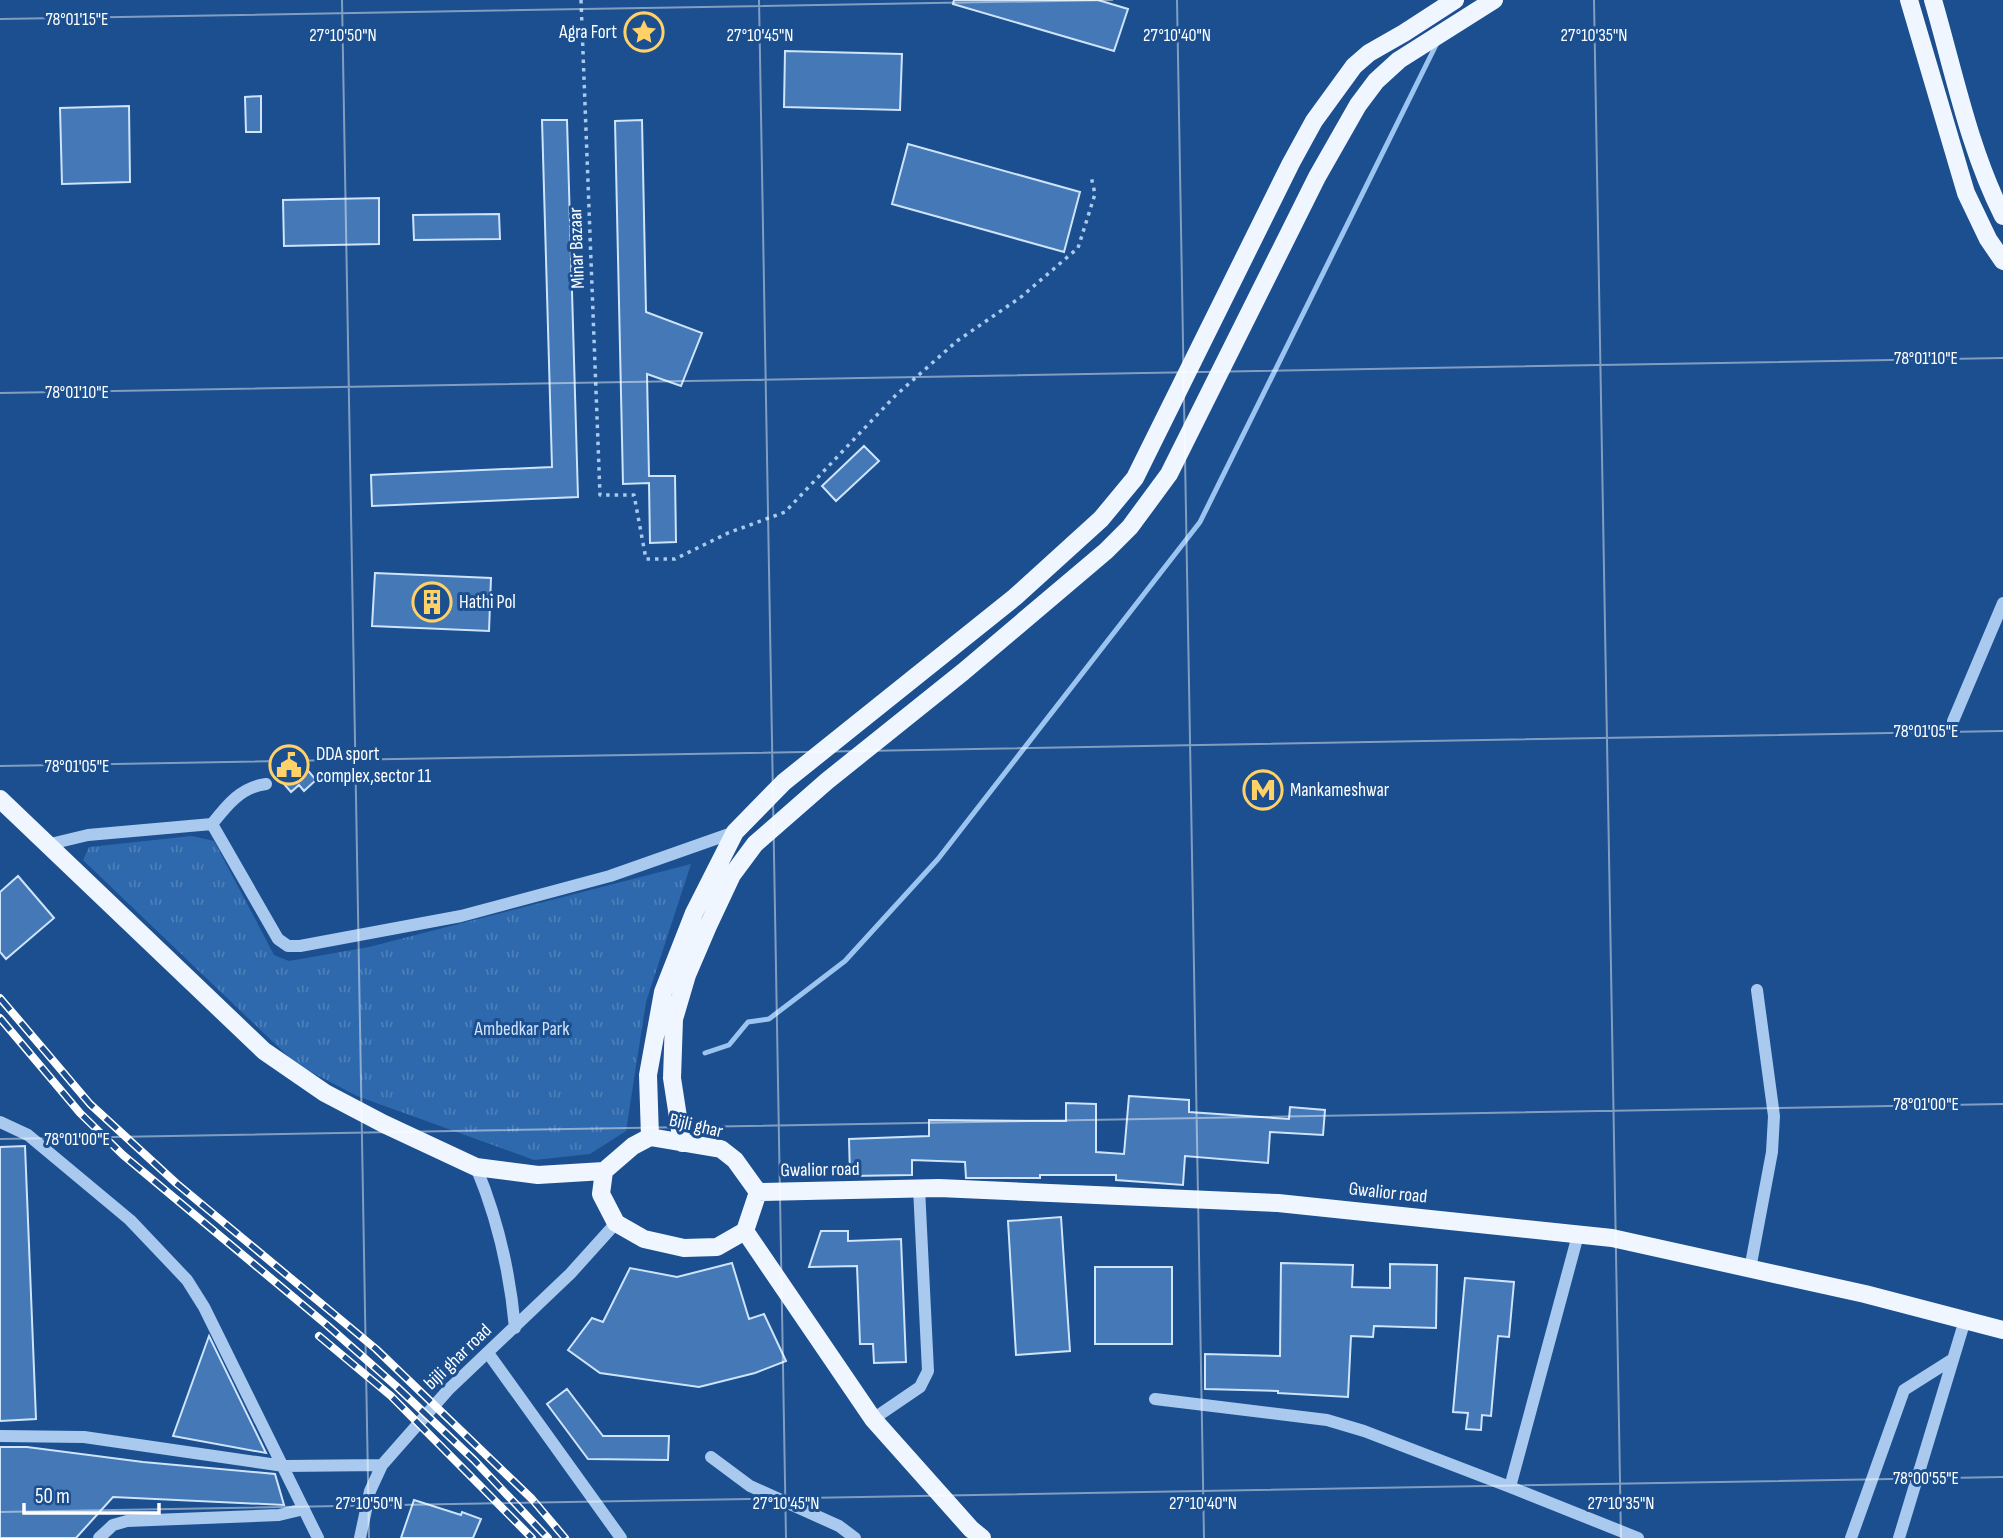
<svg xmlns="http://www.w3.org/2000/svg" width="2003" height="1538" viewBox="0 0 2003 1538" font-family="'Sofia Sans Condensed',sans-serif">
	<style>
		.park { fill: url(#park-tufts) }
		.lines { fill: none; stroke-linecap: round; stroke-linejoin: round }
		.stream { stroke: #9cc4f0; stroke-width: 5 }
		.building { fill: #4478b7; stroke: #cfe3fa; stroke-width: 2 }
		.path { stroke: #a9c9ee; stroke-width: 3.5; stroke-dasharray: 3.5 5; stroke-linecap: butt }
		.minor { stroke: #a9c9ee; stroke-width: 12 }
		.major { stroke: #f0f6ff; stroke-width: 18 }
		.rail-casing { stroke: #fff; stroke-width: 8 }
		.rail { stroke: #1b4f8f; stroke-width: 5; stroke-dasharray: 16; stroke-linecap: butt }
		.ticks { fill: none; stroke: #fff; stroke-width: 2; stroke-opacity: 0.45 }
		.labels { text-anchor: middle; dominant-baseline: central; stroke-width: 6; stroke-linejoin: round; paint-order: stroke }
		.poi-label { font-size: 19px; fill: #fff; stroke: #1b4f8f; text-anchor: start }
		.street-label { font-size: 19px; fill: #fff; stroke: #1b4f8f }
		.park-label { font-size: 19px; fill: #cfe3fa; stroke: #1b4f8f }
		.ticks-label { font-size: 18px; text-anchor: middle; fill: #fff; stroke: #1b4f8f; stroke-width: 6; stroke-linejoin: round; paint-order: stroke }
	</style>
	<defs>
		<pattern id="park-tufts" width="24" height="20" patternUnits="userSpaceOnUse" patternTransform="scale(1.75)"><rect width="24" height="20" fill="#2e69ad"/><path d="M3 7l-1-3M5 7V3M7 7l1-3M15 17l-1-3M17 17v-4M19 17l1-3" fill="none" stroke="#4d80b9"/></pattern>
	</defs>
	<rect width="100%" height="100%" fill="#1b4f8f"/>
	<path class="park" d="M192,836L214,841L274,955L289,961L369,947L691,864L646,1002L626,1131L590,1154L534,1160L357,1096L296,1064L83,860L89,847Z"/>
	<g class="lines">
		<path class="stream" d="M705,1053L729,1045L748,1022L769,1019L845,961L938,859L1200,522L1437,43"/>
	</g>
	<path class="building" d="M954,0H1098L1128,9L1114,51L953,4Z
		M785,51L902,54L900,110L784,107Z
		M261,96V132H246L245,97Z
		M129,106L130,182L62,184L60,108Z
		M542,120H567L578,497L372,506L371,475L552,467Z
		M642,120L646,312L702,333L681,386L647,374L649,476H675L676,542L650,543L649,483L623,484L615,121Z
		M908,144L1080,192L1064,252L892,204Z
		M379,198V244L284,246L283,200Z
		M499,214L500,239L414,240L413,215Z
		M864,446L879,461L836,501L822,486Z
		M375,573L491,578L489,631L372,626Z
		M287,746L316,780L304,791L299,785L291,792L271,769L280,762L275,756Z
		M18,876L54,918L6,959L0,952V892Z
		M1129,1096L1189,1100V1112L1289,1119L1290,1107L1325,1110L1323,1135L1270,1132L1268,1163L1185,1156L1183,1185L1116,1180V1175H1040V1178H966L965,1162L912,1160V1175L850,1176L849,1139L929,1136V1120L1066,1121V1103L1096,1104V1152L1124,1154Z
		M25,1146L36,1419L0,1421V1147Z
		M1061,1217L1070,1351L1016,1355L1008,1221Z
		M821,1231H848V1241L901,1239L906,1362L874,1363L873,1344H860L857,1266L809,1267Z
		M732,1263L749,1319L764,1314L786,1361L755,1373L699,1387L600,1373L568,1350L592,1318L603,1322L630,1268L677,1277Z
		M1281,1263L1353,1265L1352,1287L1390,1288V1264L1437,1265L1436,1328L1374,1326L1373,1337L1351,1336L1348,1397L1278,1393V1391L1205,1389V1354L1280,1356Z
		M1095,1267H1172V1344H1095Z
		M1465,1278L1514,1282L1509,1337L1498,1336L1491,1416L1482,1415L1481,1430L1466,1429L1468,1413L1453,1412Z
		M209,1336L266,1453L173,1436Z
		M567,1389L603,1436H669L668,1460L588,1459L547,1404Z
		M0,1447H27L143,1462L275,1474L284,1505L113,1497L76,1538H0Z
		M414,1500L461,1515L462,1512L481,1519L473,1538H401Z"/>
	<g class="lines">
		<path class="path" d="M581,0L600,495H634L646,559H675L728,533L785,512L895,396L957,341L1021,297L1078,248L1095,194L1091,176"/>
		<path class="minor" d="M1953,721L2003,603
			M266,784C241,787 227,805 212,824L278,939L288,946H300L461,916L610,876L735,832
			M46,845L88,835L212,824
			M0,1122L28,1135L130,1220L187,1280L204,1307L318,1538
			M476,1167C497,1217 510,1273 515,1328
			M1578,1235L1510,1487L1638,1538
			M1750,1269L1772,1152L1774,1116L1757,990
			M488,1353L621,1538
			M1155,1399L1327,1420L1364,1431L1510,1487
			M873,1419L920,1387L928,1371L919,1188
			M0,1436L84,1437L284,1466L382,1465
			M711,1457L750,1486L839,1526L855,1538
			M99,1538L113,1525L127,1521L279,1515L304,1509
			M360,1538L370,1491L382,1465L448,1390L570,1274L616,1223
			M1851,1538L1904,1390L1953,1359
			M1899,1538L1965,1320"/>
		<path class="major" d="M1909,0L1966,193L1988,239L2003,261
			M1933,0C1954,72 1969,149 2003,216
			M0,799L264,1051L325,1093L384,1124L476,1167L538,1175L604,1171
			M650,1137L648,1075L663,992L694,913L735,832L784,782L1015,597L1101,519L1135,478L1291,163L1314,121L1354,66L1369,53L1404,33L1455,0
			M650,1137L721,1149L735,1160L758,1192L745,1231L717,1247L684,1248L644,1239L616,1223L601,1194L604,1171L633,1146Z
			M682,1143L672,1078L674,1019L687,975L708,926L732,875L755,844L827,781L963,672L1106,551L1130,527L1169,474L1317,177L1358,105L1376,81L1399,60L1494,0
			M758,1192L939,1188L1278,1203L1612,1238L1865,1294L2003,1330
			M745,1231L873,1419L971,1529L982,1538"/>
		<g class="rail-casing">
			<path id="rail" d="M0,998L90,1104L176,1183L376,1349L532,1499L565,1538
				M0,1018L80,1113L123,1155L328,1326L396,1386L474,1460L548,1538
				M319,1336L391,1396L532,1538"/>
		</g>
		<use href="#rail" class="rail"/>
	</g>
	<path class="ticks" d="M342,0L369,1538M759,0L786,1538M1177,0L1204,1538M1594,0L1621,1538M0,19L1113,0M0,393L2003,358M0,766L2003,731M0,1139L2003,1104M0,1512L2003,1477"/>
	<defs>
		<g id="sight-ring" transform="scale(2.0125)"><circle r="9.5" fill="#1b4f8f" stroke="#ffd166" stroke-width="1.5"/><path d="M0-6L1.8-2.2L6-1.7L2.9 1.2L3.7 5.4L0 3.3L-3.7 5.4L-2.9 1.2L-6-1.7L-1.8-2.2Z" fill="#ffd166"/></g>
		<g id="building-ring" transform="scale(2.0125)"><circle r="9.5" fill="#1b4f8f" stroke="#ffd166" stroke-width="1.5"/><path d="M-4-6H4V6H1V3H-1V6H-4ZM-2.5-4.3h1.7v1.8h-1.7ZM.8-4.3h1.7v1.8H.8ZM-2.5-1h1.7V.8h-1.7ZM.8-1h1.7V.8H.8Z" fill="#ffd166"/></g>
		<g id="civic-ring" transform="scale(2.0125)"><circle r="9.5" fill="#1b4f8f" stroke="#ffd166" stroke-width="1.5"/><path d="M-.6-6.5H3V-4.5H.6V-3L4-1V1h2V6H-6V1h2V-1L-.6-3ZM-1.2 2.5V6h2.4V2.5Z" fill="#ffd166"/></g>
		<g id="metro-ring" transform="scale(2.0125)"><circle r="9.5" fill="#1b4f8f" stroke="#ffd166" stroke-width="1.5"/><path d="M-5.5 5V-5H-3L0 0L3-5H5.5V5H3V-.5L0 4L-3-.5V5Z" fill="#ffd166"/></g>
	</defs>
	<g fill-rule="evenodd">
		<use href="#sight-ring" x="644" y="32"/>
		<use href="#building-ring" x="432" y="602"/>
		<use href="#civic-ring" x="289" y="765"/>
		<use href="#metro-ring" x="1263" y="790"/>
	</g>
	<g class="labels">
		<g class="poi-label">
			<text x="617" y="32" text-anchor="end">Agra Fort</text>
			<text x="459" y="602">Hathi Pol</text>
			<text x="316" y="754">DDA sport<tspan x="316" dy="22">complex,sector 11</tspan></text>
			<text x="1290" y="790">Mankameshwar</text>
		</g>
		<g class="street-label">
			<text transform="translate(577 248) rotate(-92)">Minar Bazaar</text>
			<text transform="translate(696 1126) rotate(13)">Bijli ghar</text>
			<text transform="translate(820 1170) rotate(-1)">Gwalior road</text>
			<text transform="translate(1388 1193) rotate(6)">Gwalior road</text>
			<text transform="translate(458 1357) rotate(-44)">bijli ghar road</text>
		</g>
		<g class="park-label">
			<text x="522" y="1029">Ambedkar Park</text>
		</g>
	</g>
	<g class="ticks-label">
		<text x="77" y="25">78°01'15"E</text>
		<text x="343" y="41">27°10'50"N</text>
		<text x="760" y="41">27°10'45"N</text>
		<text x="1177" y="41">27°10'40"N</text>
		<text x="1594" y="41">27°10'35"N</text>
		<text x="1926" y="364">78°01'10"E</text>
		<text x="77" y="398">78°01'10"E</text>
		<text x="1926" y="737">78°01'05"E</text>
		<text x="77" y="772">78°01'05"E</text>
		<text x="1926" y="1110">78°01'00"E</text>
		<text x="77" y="1145">78°01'00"E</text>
		<text x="1926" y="1484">78°00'55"E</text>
		<text x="369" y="1509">27°10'50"N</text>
		<text x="786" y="1509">27°10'45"N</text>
		<text x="1203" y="1509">27°10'40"N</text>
		<text x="1621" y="1509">27°10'35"N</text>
	</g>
	<path d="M24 1503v10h135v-10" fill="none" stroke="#ffffff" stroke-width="3.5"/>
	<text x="35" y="1503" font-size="21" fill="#ffffff" stroke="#1b4f8f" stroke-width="5" paint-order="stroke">50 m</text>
</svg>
